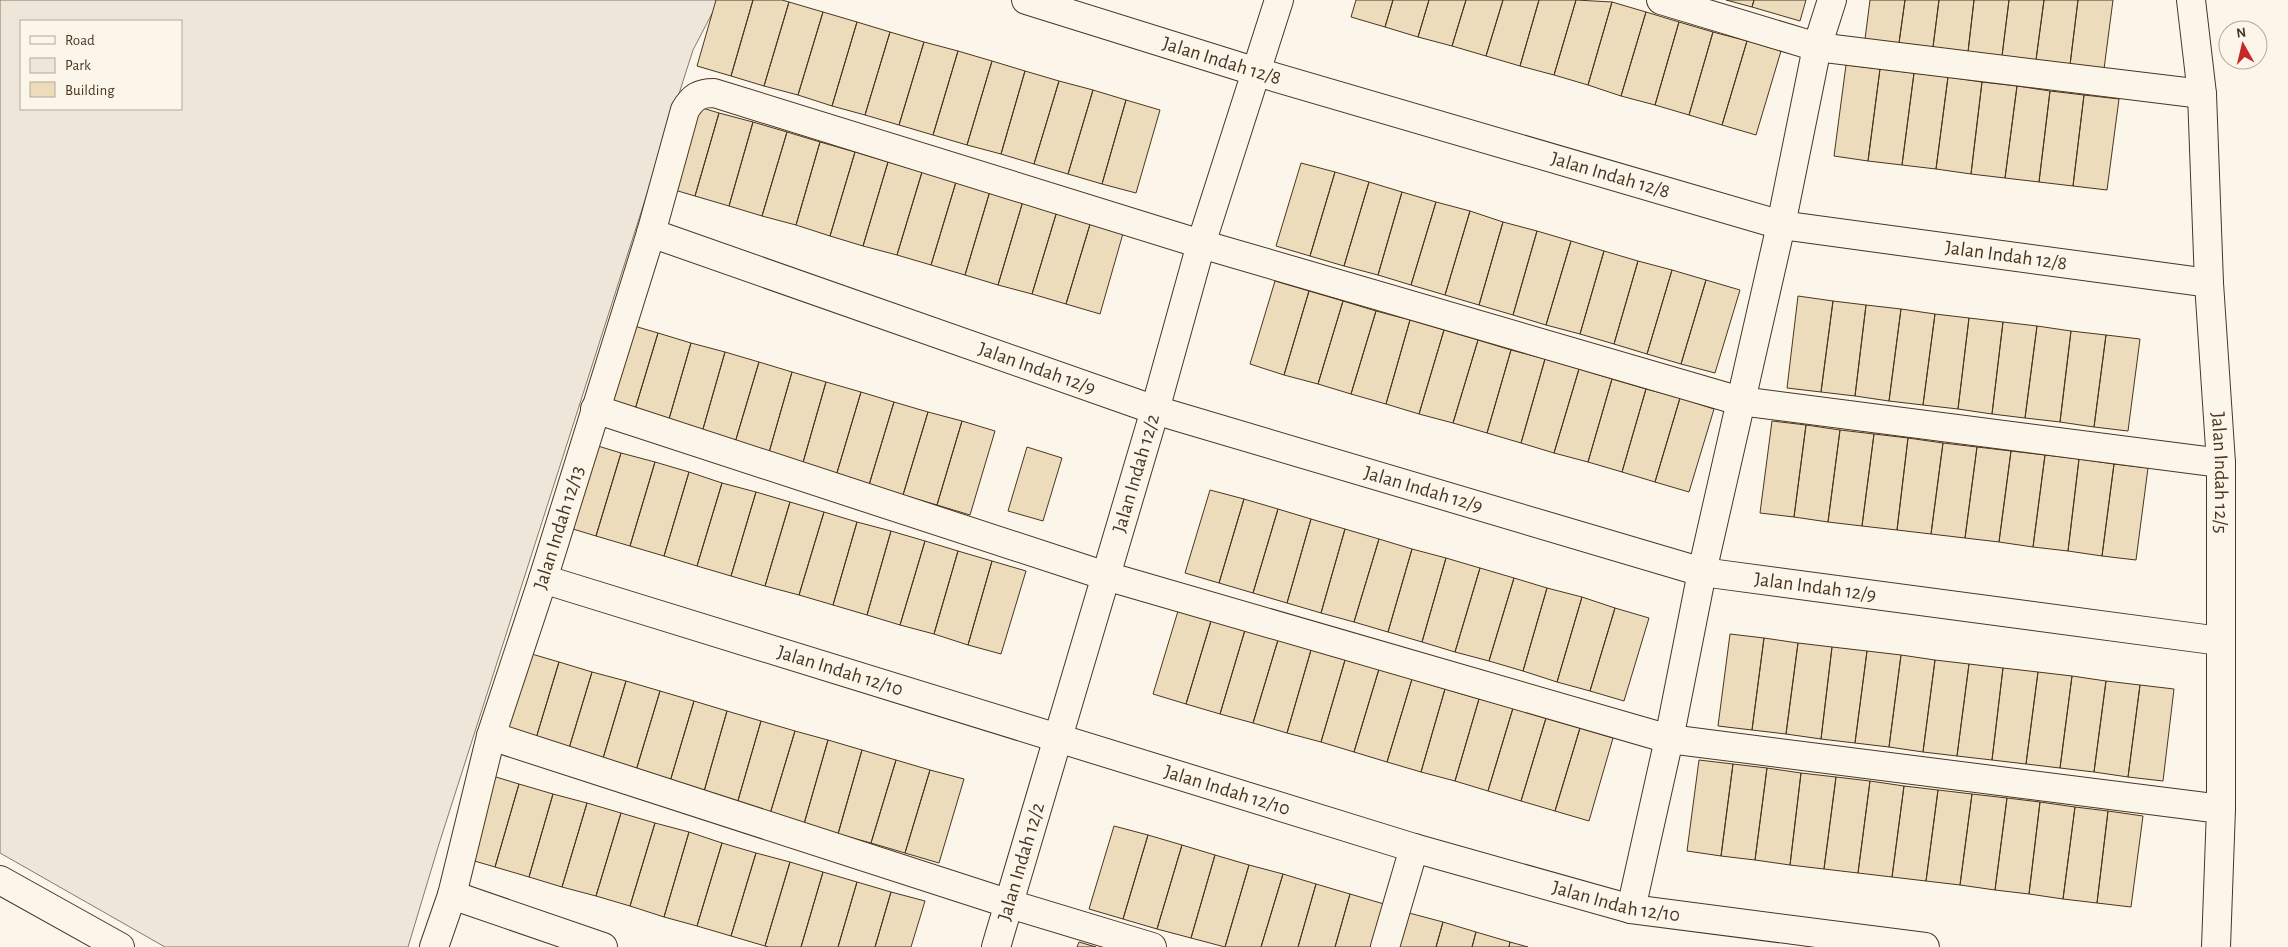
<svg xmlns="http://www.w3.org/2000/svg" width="2288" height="947" viewBox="0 0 2288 947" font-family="'Alegreya Sans',sans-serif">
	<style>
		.green { fill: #ede6d9; stroke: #887966; fill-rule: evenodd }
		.building { fill: #ecdcbc; stroke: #4a3520 }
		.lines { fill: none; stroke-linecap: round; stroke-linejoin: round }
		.minor-casing { stroke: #4a3520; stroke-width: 30 }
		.minor { stroke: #fbf6e9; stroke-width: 28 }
		.labels { text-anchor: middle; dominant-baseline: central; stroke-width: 4; stroke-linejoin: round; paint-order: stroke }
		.street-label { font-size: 20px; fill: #4a3520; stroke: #fbf6e9 }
	</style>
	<rect width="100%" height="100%" fill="#fbf6e9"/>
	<path class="green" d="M0,0H719L693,50L439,844L408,947H165L0,853ZM21,21H181V109H21Z"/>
	<path class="building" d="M716,0H753L731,76L697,66Z
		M753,0H782L789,2L764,86L731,76Z
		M1356,0H1393L1385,27L1351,17Z
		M1393,0H1429L1418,37L1385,27Z
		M1429,0H1466L1452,46L1418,37Z
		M1466,0H1503L1486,56L1452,46Z
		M1503,0H1539L1520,66L1486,56Z
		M1539,0H1576L1554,75L1520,66Z
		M1576,0L1612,2L1588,85L1554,75Z
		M1726,0H1754L1752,7Z
		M1754,0H1806L1800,21L1752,7Z
		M1870,0H1905L1899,43L1865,39Z
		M1905,0H1939L1933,47L1899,43Z
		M1939,0H1974L1968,52L1933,47Z
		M1974,0H2009L2002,56L1968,52Z
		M2009,0H2044L2036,60L2002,56Z
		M2044,0H2078L2070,65L2036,60Z
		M2078,0H2113L2104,69L2070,65Z
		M789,2L823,12L798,95L764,86Z
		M1612,2L1646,12L1621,96L1588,85Z
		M823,12L857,22L832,106L798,95Z
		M1646,12L1679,22L1655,105L1621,96Z
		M857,22L890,32L865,115L832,106Z
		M1679,22L1713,32L1689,115L1655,105Z
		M890,32L924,42L899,125L865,115Z
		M1713,32L1747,41L1722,125L1689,115Z
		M1747,41L1781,51L1756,135L1722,125Z
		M924,42L958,51L933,135L899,125Z
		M958,51L992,61L967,145L933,135Z
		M992,61L1025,71L1001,154L967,145Z
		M1846,65L1880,69L1868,161L1834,156Z
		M1880,69L1914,73L1902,165L1868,161Z
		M1025,71L1059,81L1034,164L1001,154Z
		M1914,73L1948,77L1936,169L1902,165Z
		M1948,77L1982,82L1971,174L1936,169Z
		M1059,81L1093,90L1068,174L1034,164Z
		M1982,82L2017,86L2005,178L1971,174Z
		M2017,86L2050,91L2039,182L2005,178Z
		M1093,90L1126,100L1102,184L1068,174Z
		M2050,91L2084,95L2073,186L2039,182Z
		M2084,95L2119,99L2107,190L2073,186Z
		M1126,100L1160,110L1136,193L1102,184Z
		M686,103L719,113L695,196L661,186Z
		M719,113L753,122L729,206L695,196Z
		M753,122L787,132L762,216L729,206Z
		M787,132L820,142L796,225L762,216Z
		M820,142L855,152L830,236L796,225Z
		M855,152L888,162L863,246L830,236Z
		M888,162L922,172L897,255L863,246Z
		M1301,163L1335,172L1310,256L1276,246Z
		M922,172L956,182L931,265L897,255Z
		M1335,172L1369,182L1344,266L1310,256Z
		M956,182L990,191L965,275L931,265Z
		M1369,182L1402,192L1378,275L1344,266Z
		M990,191L1023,201L998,285L965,275Z
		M1402,192L1436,202L1411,285L1378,275Z
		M1023,201L1057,211L1032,294L998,285Z
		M1436,202L1470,211L1445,295L1411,285Z
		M1057,211L1091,221L1066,304L1032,294Z
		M1470,211L1503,222L1479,305L1445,295Z
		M1091,221L1124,230L1100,314L1066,304Z
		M1503,222L1537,231L1513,315L1479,305Z
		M1537,231L1571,241L1546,325L1513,315Z
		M1571,241L1604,251L1580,334L1546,325Z
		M1604,251L1638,261L1614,344L1580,334Z
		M1638,261L1672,270L1647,354L1614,344Z
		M1672,270L1706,280L1681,364L1647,354Z
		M1706,280L1740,290L1715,373L1681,364Z
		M1275,281L1309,291L1284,375L1250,364Z
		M1309,291L1343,301L1318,384L1284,375Z
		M1798,296L1833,301L1821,392L1787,388Z
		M1343,301L1376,311L1351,394L1318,384Z
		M1833,301L1866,305L1855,396L1821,392Z
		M1866,305L1901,309L1889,401L1855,396Z
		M1901,309L1935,314L1923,405L1889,401Z
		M1376,311L1410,320L1386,404L1351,394Z
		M1935,314L1969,318L1958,409L1923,405Z
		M1969,318L2003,322L1992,414L1958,409Z
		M1410,320L1444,330L1419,414L1386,404Z
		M2003,322L2037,326L2025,418L1992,414Z
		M624,323L658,333L633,416L599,407Z
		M2037,326L2071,331L2060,422L2025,418Z
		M1444,330L1478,340L1453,423L1419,414Z
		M2071,331L2106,335L2094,427L2060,422Z
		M658,333L691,343L667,426L633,416Z
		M2106,335L2140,339L2128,431L2094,427Z
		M1478,340L1511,350L1487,433L1453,423Z
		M691,343L725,352L701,436L667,426Z
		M1511,350L1545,359L1521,443L1487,433Z
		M725,352L759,362L734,446L701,436Z
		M1545,359L1579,369L1554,453L1521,443Z
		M759,362L792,372L768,456L734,446Z
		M1579,369L1612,379L1588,462L1554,453Z
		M792,372L826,382L802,466L768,456Z
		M1612,379L1646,389L1622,472L1588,462Z
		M826,382L861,392L836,476L802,466Z
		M1646,389L1680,398L1655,482L1622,472Z
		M861,392L894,402L869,485L836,476Z
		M1680,398L1714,409L1689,492L1655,482Z
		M894,402L928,412L903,495L869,485Z
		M928,412L962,421L937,505L903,495Z
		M962,421L995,431L970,515L937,505Z
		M1772,421L1806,425L1794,517L1760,513Z
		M1806,425L1840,430L1828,522L1794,517Z
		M1840,430L1874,434L1862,526L1828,522Z
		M1874,434L1908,438L1897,530L1862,526Z
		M1908,438L1943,443L1931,534L1897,530Z
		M588,443L621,453L596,536L563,526Z
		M1943,443L1977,447L1965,538L1931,534Z
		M1027,447L1062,458L1043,521L1008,511Z
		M1977,447L2011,451L1999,542L1965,538Z
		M2011,451L2045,455L2033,547L1999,542Z
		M621,453L655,462L630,546L596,536Z
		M2045,455L2079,459L2068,551L2033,547Z
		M2079,459L2114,464L2102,556L2068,551Z
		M655,462L689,472L664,556L630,546Z
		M2114,464L2148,468L2136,560L2102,556Z
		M689,472L722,483L697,566L664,556Z
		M722,483L756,492L731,576L697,566Z
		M1210,490L1244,499L1219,583L1185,573Z
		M756,492L790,502L765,586L731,576Z
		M1244,499L1278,509L1253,593L1219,583Z
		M790,502L824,512L799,595L765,586Z
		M1278,509L1311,519L1287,603L1253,593Z
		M824,512L857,522L833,605L799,595Z
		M1311,519L1345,529L1321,613L1287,603Z
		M857,522L891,531L867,615L833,605Z
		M1345,529L1379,539L1354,622L1321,613Z
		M891,531L925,541L900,625L867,615Z
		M1379,539L1412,549L1388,632L1354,622Z
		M925,541L958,551L934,634L900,625Z
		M1412,549L1446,558L1422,642L1388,632Z
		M958,551L992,561L968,645L934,634Z
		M1446,558L1480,568L1455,652L1422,642Z
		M992,561L1026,571L1001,654L968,645Z
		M1480,568L1514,578L1489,661L1455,652Z
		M1514,578L1547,588L1523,671L1489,661Z
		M1547,588L1582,597L1557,682L1523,671Z
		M1582,597L1615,608L1590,691L1557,682Z
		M1615,608L1649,618L1624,701L1590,691Z
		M1178,611L1211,621L1186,704L1153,694Z
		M1211,621L1245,630L1220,714L1186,704Z
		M1245,630L1278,640L1253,723L1220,714Z
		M1730,634L1764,638L1752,730L1718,726Z
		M1764,638L1798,643L1786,734L1752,730Z
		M1278,640L1311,650L1287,733L1253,723Z
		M1798,643L1832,647L1821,739L1786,734Z
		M1832,647L1867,651L1855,743L1821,739Z
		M1311,650L1345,660L1321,742L1287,733Z
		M1867,651L1901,655L1889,747L1855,743Z
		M525,652L559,662L534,745L500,736Z
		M1901,655L1935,660L1923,752L1889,747Z
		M1345,660L1379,669L1354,752L1321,742Z
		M1935,660L1969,664L1957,756L1923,752Z
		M559,662L592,672L567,755L534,745Z
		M1969,664L2003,668L1992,760L1957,756Z
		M2003,668L2038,672L2026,764L1992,760Z
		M1379,669L1412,679L1387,762L1354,752Z
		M592,672L626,681L601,765L567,755Z
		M2038,672L2072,676L2060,768L2026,764Z
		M2072,676L2106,681L2094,772L2060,768Z
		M1412,679L1445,689L1421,772L1387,762Z
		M626,681L660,691L635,774L601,765Z
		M2106,681L2140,685L2128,777L2094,772Z
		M2140,685L2174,689L2163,781L2128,777Z
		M1445,689L1479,699L1455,781L1421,772Z
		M660,691L694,701L669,785L635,774Z
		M1479,699L1513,708L1488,791L1455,781Z
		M694,701L727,711L703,795L669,785Z
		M1513,708L1546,718L1521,801L1488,791Z
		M727,711L761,721L737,804L703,795Z
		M1546,718L1580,728L1555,811L1521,801Z
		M761,721L795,731L770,814L737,804Z
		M1580,728L1613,738L1589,821L1555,811Z
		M795,731L828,740L804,824L770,814Z
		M828,740L862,750L838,834L804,824Z
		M862,750L896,760L871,843L838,834Z
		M896,760L930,770L905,853L871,843Z
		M1699,760L1733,764L1721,856L1687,851Z
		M1733,764L1767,768L1755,860L1721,856Z
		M1767,768L1801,773L1790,865L1755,860Z
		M930,770L964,779L939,863L905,853Z
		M1801,773L1836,777L1824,869L1790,865Z
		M486,774L519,784L495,867L461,857Z
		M1836,777L1870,781L1858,873L1824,869Z
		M1870,781L1904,786L1892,877L1858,873Z
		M519,784L553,794L529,877L495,867Z
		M1904,786L1938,790L1926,881L1892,877Z
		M1938,790L1972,794L1960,885L1926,881Z
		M553,794L587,803L562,887L529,877Z
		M1972,794L2007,798L1995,890L1960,885Z
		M2007,798L2040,802L2029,894L1995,890Z
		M2040,802L2075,807L2063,899L2029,894Z
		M587,803L621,813L596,896L562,887Z
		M2075,807L2108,811L2097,903L2063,899Z
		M2108,811L2143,816L2131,907L2097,903Z
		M621,813L655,823L630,906L596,896Z
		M655,823L689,832L664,917L630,906Z
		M1114,826L1148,835L1123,919L1089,909Z
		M689,832L722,843L697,926L664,917Z
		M1148,835L1182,845L1157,929L1123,919Z
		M722,843L756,853L731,936L697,926Z
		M1182,845L1215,855L1191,938L1157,929Z
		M756,853L790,862L765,946L731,936Z
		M1215,855L1249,865L1225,947L1191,938Z
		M790,862L823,872L801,947H769L765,946Z
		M1249,865L1283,874L1261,947H1225Z
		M823,872L857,882L838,947H801Z
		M1283,874L1316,884L1298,947H1261Z
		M857,882L891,892L875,947H838Z
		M1316,884L1350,894L1335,947H1298Z
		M891,892L925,901L911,947H875Z
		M1350,894L1384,904L1371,947H1335Z
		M1409,913L1443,922L1436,947H1399Z
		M1443,922L1476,932L1472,947H1436Z
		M1476,932L1510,942L1509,947H1472Z
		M1079,942L1096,947H1077Z
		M1510,942L1528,947H1509Z"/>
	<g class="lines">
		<g class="minor-casing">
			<g id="minor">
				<path id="s1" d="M1026,0L1257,72L1781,225L2209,283"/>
				<path d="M1661,0L1817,47L2202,94"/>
				<path id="s2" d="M2191,0L2202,94L2209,283L2221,463V809L2216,947"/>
				<path id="s3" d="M651,233L1155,410L1702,572L2220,641"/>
				<path d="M595,409L1106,576L1669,739L2221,809"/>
				<path id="s4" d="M543,579L1414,848L1631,909L1925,947"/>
				<path d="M491,736L1010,904L1152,947"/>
				<path d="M0,880L120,947"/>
				<path d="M452,895L603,947"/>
				<path d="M1631,909L1669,739L1702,572L1781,225L1817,47L1832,0"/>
				<path id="s5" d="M434,947L452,895L491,736L543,579L651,233L685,110C693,97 699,93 714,93L1201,244L1740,401L2221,463"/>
				<path id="s6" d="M996,947L1155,410L1201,244L1279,0"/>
				<path d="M1385,947L1414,848"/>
			</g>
		</g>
		<use href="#minor" class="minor"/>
	</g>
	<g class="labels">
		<g class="street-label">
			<text stroke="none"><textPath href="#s1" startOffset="205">Jalan Indah 12/8</textPath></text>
			<text stroke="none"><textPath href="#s1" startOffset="610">Jalan Indah 12/8</textPath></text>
			<text stroke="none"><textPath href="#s1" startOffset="1015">Jalan Indah 12/8</textPath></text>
			<text stroke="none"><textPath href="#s3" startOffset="409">Jalan Indah 12/9</textPath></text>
			<text stroke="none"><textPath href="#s6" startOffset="494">Jalan Indah 12/2</textPath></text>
			<text stroke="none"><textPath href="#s2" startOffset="474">Jalan Indah 12/5</textPath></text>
			<text stroke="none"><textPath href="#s3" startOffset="814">Jalan Indah 12/9</textPath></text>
			<text stroke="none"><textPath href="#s5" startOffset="438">Jalan Indah 12/13</textPath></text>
			<text stroke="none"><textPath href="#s3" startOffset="1219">Jalan Indah 12/9</textPath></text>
			<text stroke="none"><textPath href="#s4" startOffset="311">Jalan Indah 12/10</textPath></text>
			<text stroke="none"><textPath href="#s4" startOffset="716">Jalan Indah 12/10</textPath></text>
			<text stroke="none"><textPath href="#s6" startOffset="89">Jalan Indah 12/2</textPath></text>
			<text stroke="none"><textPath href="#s4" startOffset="1121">Jalan Indah 12/10</textPath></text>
		</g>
	</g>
	<rect x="20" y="20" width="162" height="90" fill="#fbf6e9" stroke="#b4a999"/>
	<rect x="30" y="36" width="25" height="8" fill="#fbf6e9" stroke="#b4a999"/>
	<text x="65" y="45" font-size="15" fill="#4a3520">Road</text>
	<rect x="30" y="58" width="25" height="15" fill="#ede6d9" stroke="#b4a999"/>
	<text x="65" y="70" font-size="15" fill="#4a3520">Park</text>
	<rect x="30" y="82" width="25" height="15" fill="#ecdcbc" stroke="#b4a999"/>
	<text x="65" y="95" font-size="15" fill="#4a3520">Building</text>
	<g transform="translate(2243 45) rotate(352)"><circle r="24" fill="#fbf6e9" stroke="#b4a999"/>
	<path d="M0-4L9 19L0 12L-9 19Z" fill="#c62828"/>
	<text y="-8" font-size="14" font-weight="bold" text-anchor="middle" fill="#4a3520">N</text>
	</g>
</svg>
